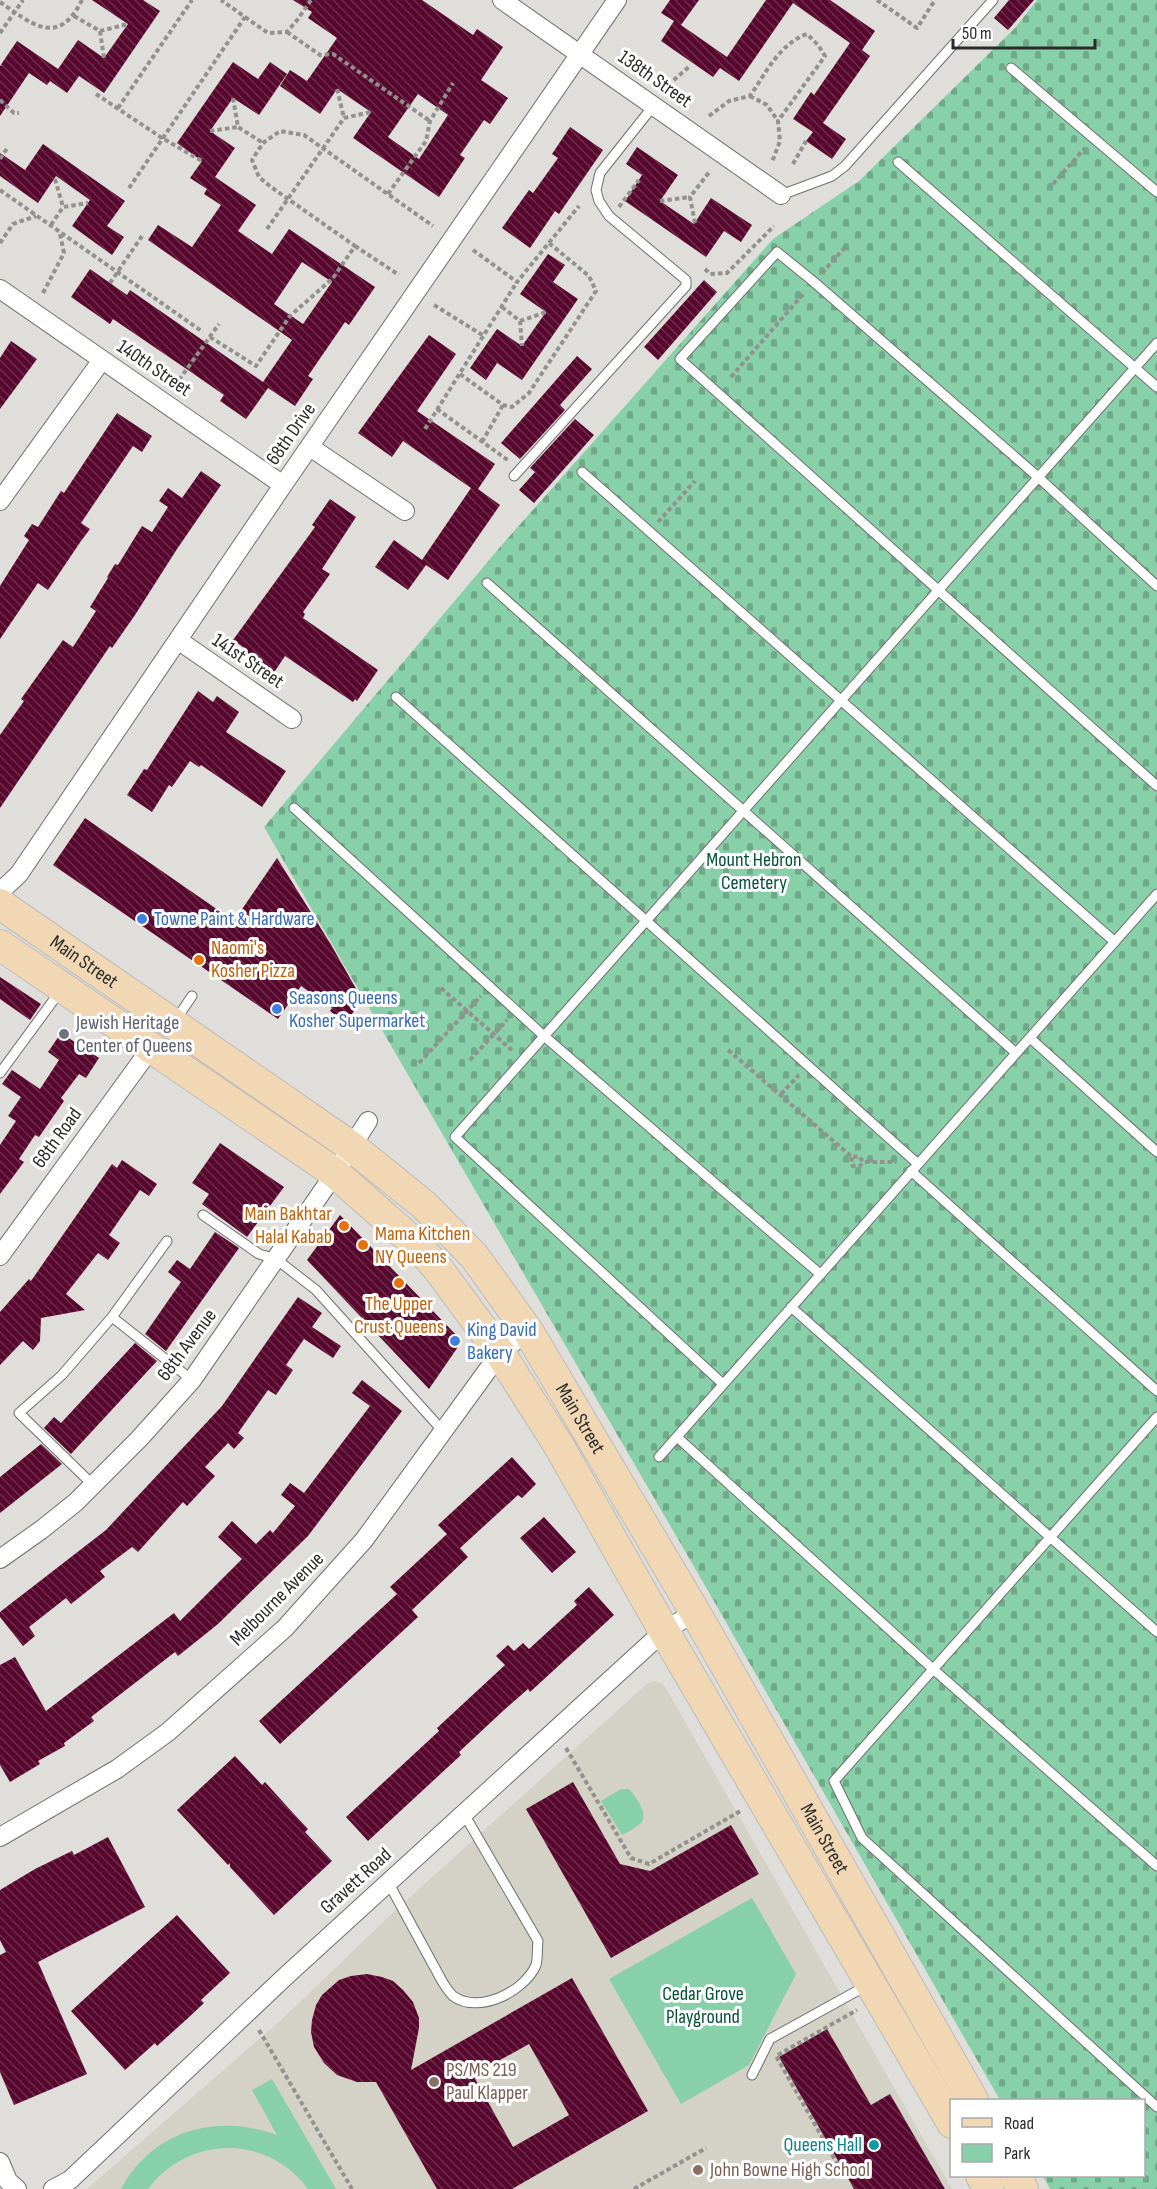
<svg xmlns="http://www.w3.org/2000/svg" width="1157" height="2189" viewBox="0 0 1157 2189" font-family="'Sofia Sans Condensed',sans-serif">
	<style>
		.built { fill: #d4d2c7 }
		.cemetery { fill: url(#cemetery-stones) }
		.green { fill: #87d0a9 }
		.building { fill: url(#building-back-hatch); fill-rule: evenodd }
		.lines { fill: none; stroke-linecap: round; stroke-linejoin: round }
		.lane-casing { stroke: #6f6f6b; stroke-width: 11 }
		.street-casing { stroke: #6f6f6b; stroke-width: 20 }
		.primary-casing { stroke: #bbb; stroke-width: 32 }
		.path { stroke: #92918e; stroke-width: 4; stroke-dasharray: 4.5 3; stroke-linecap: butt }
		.lane { stroke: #fff; stroke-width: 9 }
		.street { stroke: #fff; stroke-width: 18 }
		.primary { stroke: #f2d7b4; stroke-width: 30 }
		.shop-dot { fill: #3f7fe0; stroke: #fff; stroke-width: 2 }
		.food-dot { fill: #e8710a; stroke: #fff; stroke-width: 2 }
		.worship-dot { fill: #6b7280; stroke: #fff; stroke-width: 2 }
		.education-dot { fill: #8d6e63; stroke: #fff; stroke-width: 2 }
		.culture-dot { fill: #0f9aa8; stroke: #fff; stroke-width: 2 }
		.labels { text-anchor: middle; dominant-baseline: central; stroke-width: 6; stroke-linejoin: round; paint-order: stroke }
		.street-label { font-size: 20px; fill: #2a2a29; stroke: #fff }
		.park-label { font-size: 20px; fill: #035234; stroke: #fff }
		.shop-label { font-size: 20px; fill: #366cbe; stroke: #fff; text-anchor: start }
		.food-label { font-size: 20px; fill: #c56008; stroke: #fff; text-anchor: start }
		.worship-label { font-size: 20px; fill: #5b616d; stroke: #fff; text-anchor: start }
		.education-label { font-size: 20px; fill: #785e54; stroke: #fff; text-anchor: start }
		.culture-label { font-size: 20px; fill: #0d838f; stroke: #fff; text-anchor: end }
	</style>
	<defs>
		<pattern id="cemetery-stones" width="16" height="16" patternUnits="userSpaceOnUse" patternTransform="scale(1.5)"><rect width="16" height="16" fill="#87d0a9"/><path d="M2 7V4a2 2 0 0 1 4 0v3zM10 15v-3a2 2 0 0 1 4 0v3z" fill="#6fa98a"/></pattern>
		<pattern id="building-back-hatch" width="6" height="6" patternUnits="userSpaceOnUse" patternTransform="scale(1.5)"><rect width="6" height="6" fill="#58082e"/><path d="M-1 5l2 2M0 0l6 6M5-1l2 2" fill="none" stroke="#6d2d4b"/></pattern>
	</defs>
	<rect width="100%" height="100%" fill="#dfdeda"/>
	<path class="built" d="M656,1681L664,1685L952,2189H87L281,2020L401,1905L648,1683Z"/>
	<path class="cemetery" d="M1037,0H1157V2189H1050L1043,2176H1144V2100H1000L707,1589L264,827L501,546L773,239L859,181L1015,28Z"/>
	<path class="green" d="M621,1789H629C636,1797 650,1815 640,1824C635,1828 628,1832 622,1835L601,1801Z
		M752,1898L796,1974L749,2065L681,2104L609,1979Z
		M272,2079L336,2189H308C268,2134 189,2135 148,2189H121C153,2130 216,2113 277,2135L252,2090Z"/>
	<path class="building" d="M92,0H143L160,11L104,93L79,76L67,93L50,81L47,85L29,73L0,116V66L17,41L58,69L78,40L104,58L128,24Z
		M293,0H422L473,35L477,29L503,47L481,80L508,98L490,124L484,120L460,155L465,158L439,197L353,138L371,112L337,89L320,114L280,86L290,70L307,81L337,38L308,18L312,12ZM418,94L448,115L419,159L388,137Z
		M670,0H699L681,25L727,57L766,0H830L875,31L862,50L870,56L823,123L846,139L832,159L806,141L813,132L793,119L811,92L814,95L850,43L793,3L739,81L720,68L713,77L661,41L674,21L661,13Z
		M1009,0H1034L1008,30L994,18Z
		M233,62L258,79L270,62L287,74L259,115L233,98L210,131L235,148L215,177L256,205L238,231L272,254L289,229L375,287L349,325L345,322L308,376L313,379L295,406L268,388L246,419L220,401L224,395L188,370L113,319L110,324L71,297L90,269L127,295L130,290L263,382L292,340L148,240L158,225L192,247L221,205L204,194L207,189L190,178L202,161L177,143ZM302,262L332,282L303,324L274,304Z
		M570,127L603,150L559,214L555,211L530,248L502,228L529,190L533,193L558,158L552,154Z
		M43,144L125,201L107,226L124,237L112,255L72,226L90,200L56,176L38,203L0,176V153L25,170Z
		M637,147L678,175L660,201L694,224L711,198L752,225L741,242L724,231L706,257L625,201L642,175L626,164Z
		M548,254L565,265L553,282L578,299L522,380L497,363L486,380L470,368L497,329L522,346L546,312L520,294Z
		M704,280L717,292L658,360L644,347Z
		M429,335L456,354L417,411L495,464L478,489L500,505L448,580L426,565L408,590L375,567L394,540L422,560L471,488L403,441L392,457L358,433Z
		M11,341L37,359L0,409V358Z
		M577,356L592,369L560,405L565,410L520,459L501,443Z
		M117,413L152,436L142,452L133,446L81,523L90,529L81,541L48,590L38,583L0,639V586L29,540L24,536L32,524L38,527L61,491L64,493Z
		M575,419L594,435L534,503L519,490L535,472L530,468Z
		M201,471L221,485L177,549L135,615L112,648L110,646L0,808V735L24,701L21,699L63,640L73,647L96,611L90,607L108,578L107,577L115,564L118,565L142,526L152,532L168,507L159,501L168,488L182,498Z
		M330,499L356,517L322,569L330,574L303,612L305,614L303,618L378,670L357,701L355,699L353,702L285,656L273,674L244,654L247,650L233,640L315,527L312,525Z
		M198,691L213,702L217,696L239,712L226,732L286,771L262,807L201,765L199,767L190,761L172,787L169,785L152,812L127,795L144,769L147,770Z
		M85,818L234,921L277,858L330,943L362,999L346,1023L330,1011L332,1008L301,986L278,1019L53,865Z
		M0,977L41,1004L30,1020L0,999Z
		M61,1033L99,1058L86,1078L79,1074L61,1098L64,1101L39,1137L35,1135L19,1159L24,1162L0,1194V1145L16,1121L8,1116L21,1097L2,1084L12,1070L40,1089L59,1060L48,1052Z
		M220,1143L284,1187L247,1237L202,1204L209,1194L192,1183Z
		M122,1160L157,1184L149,1196L140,1190L109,1235L120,1243L108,1260L98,1253L66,1294L85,1310L41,1318L40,1341L33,1350L23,1341L0,1365V1312L29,1279L31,1281L112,1164L117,1168Z
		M340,1215L462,1341L429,1389L307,1260Z
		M215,1232L239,1248L166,1351L145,1334L181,1282L168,1272L177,1260L190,1269Z
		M298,1297L322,1313L312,1327L341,1346L333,1358L304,1339L286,1365L293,1370L276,1395L268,1390L238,1433L244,1438L234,1449L228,1443L205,1467L215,1476L187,1506L183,1502L138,1552L132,1547L100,1571L105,1577L71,1604L66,1598L29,1627L35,1636L23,1646L0,1617V1612L106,1530L222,1406Z
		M135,1343L157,1361L71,1454L44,1428L54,1417L61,1423Z
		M362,1380L402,1411L308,1536L218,1624L178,1656L175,1652L91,1717L94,1721L64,1743L65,1746L38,1761L40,1764L10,1782L0,1765V1665L15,1657L46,1711L174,1613L180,1621L242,1559L218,1537L232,1521L256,1544L270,1530L273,1533L295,1506L281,1495L290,1483L304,1493L370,1406L352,1393Z
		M41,1444L62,1464L0,1513V1477Z
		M512,1457L536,1484L522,1498L518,1495L460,1548L468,1557L412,1610L418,1617L280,1744L259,1721L397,1594L390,1587L447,1534L438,1525Z
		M544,1517L576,1552L552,1573L520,1538Z
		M589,1587L614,1615L530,1692L528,1689L504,1710L459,1752L461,1755L368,1841L346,1817L439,1731L437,1728L505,1665L496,1656L508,1645L514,1651L523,1643L529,1649L577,1605L574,1601Z
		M235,1756L262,1785L265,1782L293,1813L308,1829L305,1832L332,1861L274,1915L230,1867V1863L228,1865L177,1810Z
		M573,1782L620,1864L650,1871L731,1825L759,1874L611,1958L526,1809Z
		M108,1837L145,1907L38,1962L87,2074L14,2105L0,2072V1955L6,1952L0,1940V1890L35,1869L72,1851L74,1855Z
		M177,1915L230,1973L201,2000L204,2003L187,2019L157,2046L155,2043L125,2070L71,2011Z
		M367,1974L382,1977L393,1981L403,1990L413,2002L419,2018V2028L411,2070L572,1978L648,2111L512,2189H437L376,2082H357L337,2075L324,2063L314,2047L311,2032L312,2020L316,2005L322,1995L339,1980L351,1976ZM529,2044L569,2115L513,2147L473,2075Z
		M827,2029L871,2105L890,2094L945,2189H854L779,2057Z"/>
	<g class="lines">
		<g class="lane-casing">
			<path id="lane" d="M1011,68L1157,192
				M898,162L1157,387
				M781,195L832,176L845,166L993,0
				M582,472L1115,942
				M514,476L686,286V280L609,216L599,201L596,190L600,173L654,105
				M487,583L1016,1053
				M1157,586L1038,477L814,282L777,252L680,359L1157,786
				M396,697L918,1164
				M294,808L544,1036L820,1274
				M175,1021L192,996
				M1030,1038L1157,1152
				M0,1073L61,990
				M911,1171L1157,1391
				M203,1215L259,1254L276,1259L316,1290L442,1430
				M791,1307L1157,1632
				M112,1317L167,1241
				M723,1384L455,1137L1157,343
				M1157,1417L834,1781L862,1838L1157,2107
				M677,1437L933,1669L1157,1866
				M659,1457L1157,894
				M93,1485L19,1413L62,1375L112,1317L192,1380
				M388,1882L442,1981C445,1986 449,1992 453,1996C479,2015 525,1991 536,1965C538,1958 537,1949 538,1941L464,1814
				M752,2075L770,2039L866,1986"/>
		</g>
		<g class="street-casing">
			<path id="street" d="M502,0L781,195
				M0,289L283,485
				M310,447L405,511
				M0,501L102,360
				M178,640L292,719
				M0,892L19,874L283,485L617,0
				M0,1256L151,1048
				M0,1559L41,1530L76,1502L139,1439L192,1380L335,1173L368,1121
				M0,1837L117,1769L168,1732L285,1628L364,1540L500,1353L528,1331
				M0,2162L8,2181L17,2189
				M53,2189L70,2180L288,1974L664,1631L695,1612"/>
		</g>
		<g class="primary-casing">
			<g id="primary">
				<path id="s1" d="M0,904L352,1147L424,1205L474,1256L528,1331L695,1612L973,2100"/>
				<path d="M0,945L335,1173L419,1247L439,1270L500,1353L559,1446L664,1631L952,2123"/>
				<path d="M981,2176L989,2189"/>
				<path d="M1015,2176L1023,2189"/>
			</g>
		</g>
		<path class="path" d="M877,0L917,28L935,0
			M0,2C32,24 58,48 82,0
			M74,16L100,31L128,24
			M245,17L268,33L287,32L298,19L311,0
			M100,31L104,58
			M287,32L320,55L333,54L430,121
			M0,33L23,0
			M0,65V66
			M668,85L690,66
			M337,89L344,118
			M96,94L162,138L202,161
			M750,96L767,105L778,121
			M233,98L238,127L263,143
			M0,100L14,113H19
			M118,108L192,0
			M709,116L729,101L750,96C766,73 779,44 807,34L818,45L825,56L778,121L780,141L772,162
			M210,131L238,127
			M0,159L8,147
			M793,164L806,141
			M55,179L63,207
			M1053,184L1085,148
			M129,188L245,17L221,0
			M0,190L203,332
			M388,194L426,141L430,121L453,83
			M660,201L690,197
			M619,207L639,180
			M695,223L690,197L710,171
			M51,225L63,207L88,203
			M267,229L344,118L371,112
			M0,243L13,224L36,216
			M355,246L399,275
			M473,250L517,282L579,206
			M705,269L710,274L727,273L774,226
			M822,273L846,246
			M110,283L142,236
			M43,293L64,253L60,234
			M434,305L484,336
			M502,307L520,321L522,346
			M520,321L546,312
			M210,337L256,366L290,316L333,278L355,246L271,187L259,177L252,160L263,143L280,131L304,135L433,226
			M460,374L503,405L512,407L529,393L596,291L589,276L549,243
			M731,377L805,292
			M179,380L219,324
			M437,409L509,461
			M425,429L517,282
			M482,442L503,405
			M658,522L695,481
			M441,988L514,1052
			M728,1050L852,1157L859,1156L863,1162H896
			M470,1060L507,1020
			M419,1063L481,996
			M781,1094L799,1075
			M852,1157L851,1162L853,1166H860L863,1162
			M566,1748L631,1858L649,1864L742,1810
			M259,2030L352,2189
			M838,2165L776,2056L857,2010
			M634,2189L706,2148"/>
		<use href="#lane" class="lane"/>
		<use href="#street" class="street"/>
		<use href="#primary" class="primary"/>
	</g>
	<g class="shop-dot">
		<circle cx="142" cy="919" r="6"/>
		<circle cx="277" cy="1009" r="6"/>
		<circle cx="455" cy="1341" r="6"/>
	</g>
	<g class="food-dot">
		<circle cx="199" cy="960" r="6"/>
		<circle cx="344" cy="1226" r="6"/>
		<circle cx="363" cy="1245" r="6"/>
		<circle cx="399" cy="1283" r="6"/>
	</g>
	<circle class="worship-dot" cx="64" cy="1034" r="6"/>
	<g class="education-dot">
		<circle cx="434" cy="2082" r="6"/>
		<circle cx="698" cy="2170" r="6"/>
	</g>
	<circle class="culture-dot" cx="874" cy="2145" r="6"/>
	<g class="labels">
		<g class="street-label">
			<text transform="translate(655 79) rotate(35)">138th Street</text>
			<text transform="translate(154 368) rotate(34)">140th Street</text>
			<text transform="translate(291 434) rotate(-55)">68th Drive</text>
			<text transform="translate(248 661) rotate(34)">141st Street</text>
			<text stroke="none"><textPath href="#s1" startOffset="102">Main Street</textPath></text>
			<text transform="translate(57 1138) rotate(-54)">68th Road</text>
			<text transform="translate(187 1345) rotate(-53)">68th Avenue</text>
			<text stroke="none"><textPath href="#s1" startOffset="786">Main Street</textPath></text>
			<text transform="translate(277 1599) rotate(-45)">Melbourne Avenue</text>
			<text stroke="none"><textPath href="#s1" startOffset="1272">Main Street</textPath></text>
			<text transform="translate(356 1881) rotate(-42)">Gravett Road</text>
		</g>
		<g class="park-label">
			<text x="754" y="860">Mount Hebron<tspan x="754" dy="23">Cemetery</tspan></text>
			<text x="703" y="1994">Cedar Grove<tspan x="703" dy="23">Playground</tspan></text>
		</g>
		<g class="shop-label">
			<text x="154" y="919">Towne Paint &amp; Hardware</text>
			<text x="289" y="998">Seasons Queens<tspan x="289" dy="23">Kosher Supermarket</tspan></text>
			<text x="467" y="1330">King David<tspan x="467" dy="23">Bakery</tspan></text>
		</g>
		<g class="food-label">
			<text x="211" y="948">Naomi's<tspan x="211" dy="23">Kosher Pizza</tspan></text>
			<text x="332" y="1214" text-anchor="end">Main Bakhtar<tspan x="332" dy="23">Halal Kabab</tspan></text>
			<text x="375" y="1234">Mama Kitchen<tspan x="375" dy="23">NY Queens</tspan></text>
			<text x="399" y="1304" text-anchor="middle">The Upper<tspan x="399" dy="23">Crust Queens</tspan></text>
		</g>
		<g class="worship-label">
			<text x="76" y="1023">Jewish Heritage<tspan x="76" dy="23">Center of Queens</tspan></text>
		</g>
		<g class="education-label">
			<text x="446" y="2070">PS/MS 219<tspan x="446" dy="23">Paul Klapper</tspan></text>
			<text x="710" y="2170">John Bowne High School</text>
		</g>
		<g class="culture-label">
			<text x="862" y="2145">Queens Hall</text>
		</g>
	</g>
	<rect x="950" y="2099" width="195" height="78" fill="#ffffff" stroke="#aaaaa9" stroke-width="1.5"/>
	<rect x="962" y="2118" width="30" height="9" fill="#f2d7b4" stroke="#aaaaa9" stroke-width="1.5"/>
	<text x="1004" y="2129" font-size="18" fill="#2a2a29">Road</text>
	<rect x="962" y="2144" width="30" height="18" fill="#87d0a9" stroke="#aaaaa9" stroke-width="1.5"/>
	<text x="1004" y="2159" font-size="18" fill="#2a2a29">Park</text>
	<path d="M953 39v9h142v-9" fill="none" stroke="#2a2a29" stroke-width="3"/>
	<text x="962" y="39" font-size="18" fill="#2a2a29" stroke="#ffffff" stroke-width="4.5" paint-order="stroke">50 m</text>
</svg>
